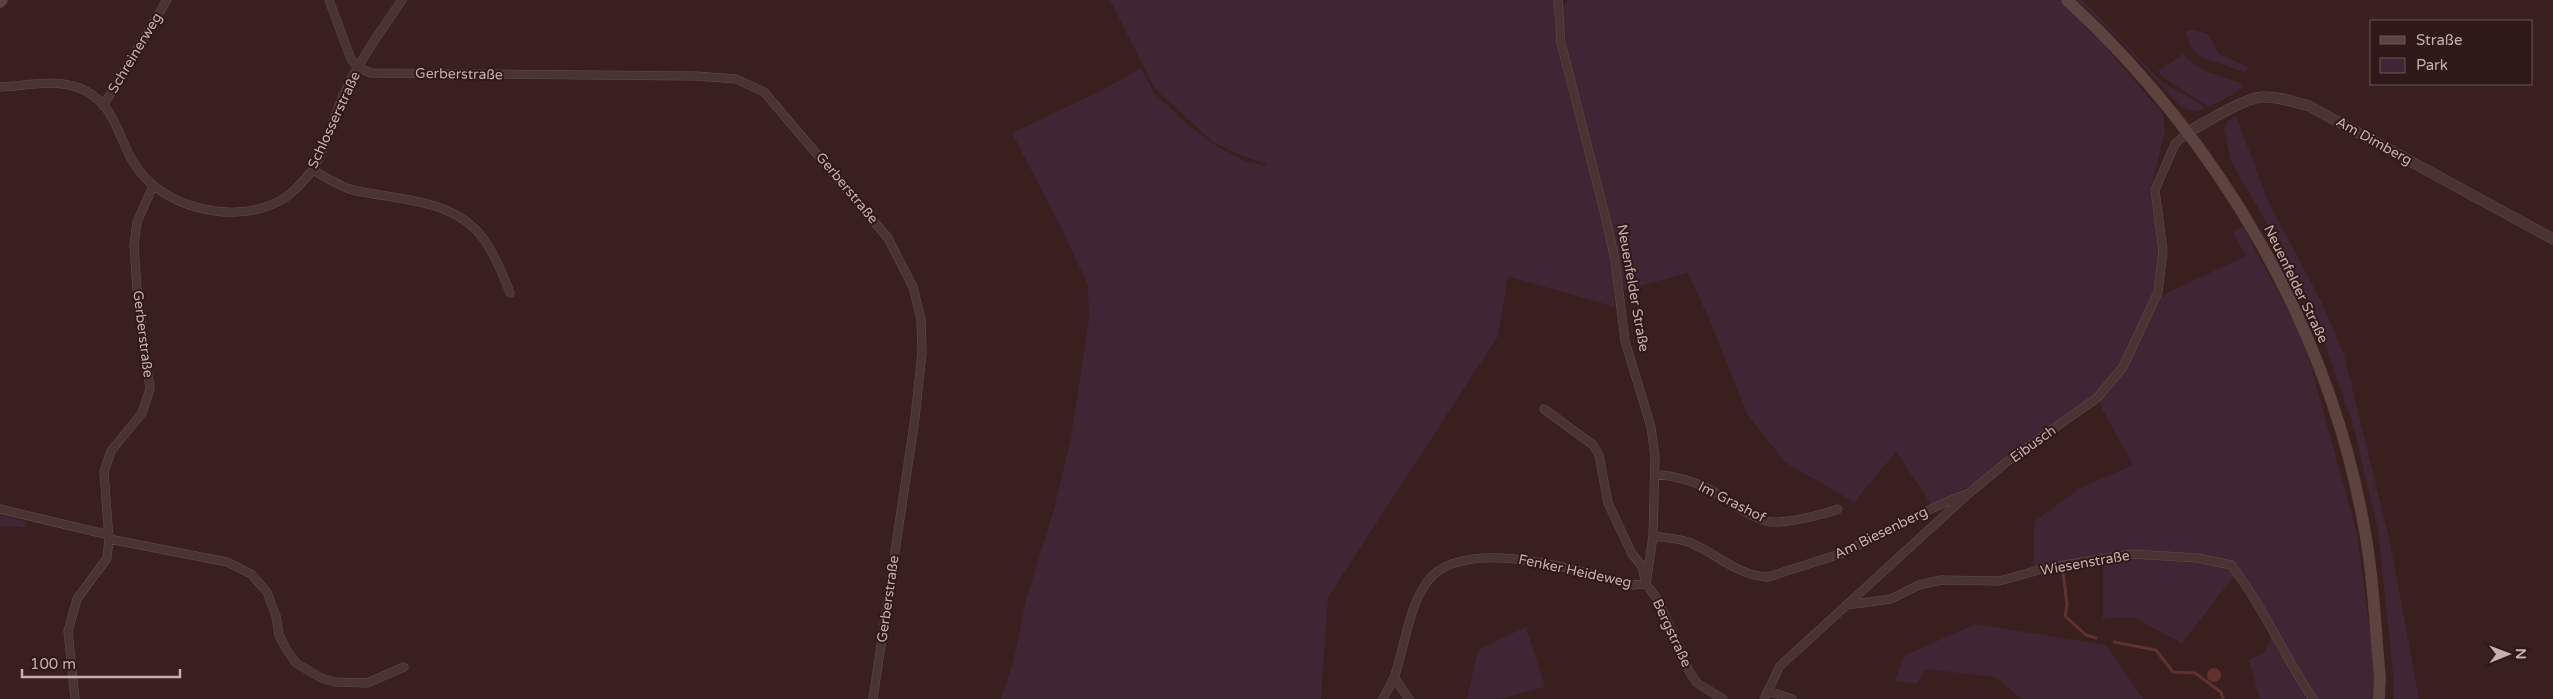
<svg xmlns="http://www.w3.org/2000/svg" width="2553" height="699" viewBox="0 0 2553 699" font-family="'Varela Round',sans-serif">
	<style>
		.green { fill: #402635 }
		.water { fill: #60312f }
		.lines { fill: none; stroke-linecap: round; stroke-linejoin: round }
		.stream { stroke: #60312f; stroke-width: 3 }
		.minor-casing { stroke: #614c4a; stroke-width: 9 }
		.tertiary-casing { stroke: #614c4a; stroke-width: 11 }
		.secondary-casing { stroke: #533d3c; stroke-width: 12 }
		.minor { stroke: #4a3433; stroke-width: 8 }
		.tertiary { stroke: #4a3433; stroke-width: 10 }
		.secondary { stroke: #5d4340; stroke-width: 11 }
		.labels { text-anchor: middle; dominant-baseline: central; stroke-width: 4; stroke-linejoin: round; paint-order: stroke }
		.street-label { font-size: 14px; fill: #c6afad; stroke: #2e1918 }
	</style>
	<rect width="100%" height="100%" fill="#39201f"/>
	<path class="green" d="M1110,0H1554V24L1562,67L1611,257L1615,307L1508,276L1498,336L1328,597L1321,699H1001L1014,659L1026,600L1054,509L1071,438L1089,319L1088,285L1060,225L1012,133L1101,91L1141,68L1154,93L1193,129L1213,144L1245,161L1266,166L1267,164L1245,157L1213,142L1155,89Z
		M1569,0H2059L2102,43L2163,114L2165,131L2150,191L2160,251L2155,290L2120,365L2094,395L2005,457L1973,484L1932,505L1896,452L1854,502L1785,462L1747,414L1711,323L1688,273L1624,290L1610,219L1569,64L1562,6Z
		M2077,0H2082L2088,6L2162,82L2198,102L2205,109L2196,111L2181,107L2116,36Z
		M2193,30L2208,34L2219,54L2250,68L2244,72L2201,57L2191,48L2186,31Z
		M2183,54C2199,72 2219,76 2241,83L2243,86L2234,94L2209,107L2165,79L2158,71Z
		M2236,116L2268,201L2322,303L2344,355L2390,542L2419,699H2394L2393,673L2378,530L2354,428L2321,333L2292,267L2231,161L2224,129L2228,121Z
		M2243,227L2304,341L2357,534L2376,678L2375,699H2317L2291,660L2249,583L2232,565L2132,552L2034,570V522L2079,489L2133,465L2099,403L2124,369L2159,297L2246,256L2233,232Z
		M0,515L27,522L25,527L0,526Z
		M2132,557C2160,558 2214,556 2235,575L2182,643L2133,617L2103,619V560Z
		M1975,624L2106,645L2143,699H2022L1995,677L1926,669L1917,684L1895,681L1904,656Z
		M1526,627L1545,687L1499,699H1467L1478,650Z
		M2272,635L2311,699H2260L2249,660L2264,653Z"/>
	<path class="water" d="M2207 675a7 7 0 1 1 14 0a7 7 0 1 1-14 0Z"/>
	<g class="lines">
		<path class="stream" d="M2063,571L2067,605L2065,616L2086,635L2096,638
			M2114,642L2156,650L2173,672L2195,673L2221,692L2223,699"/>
		<g class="minor-casing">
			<path id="minor" d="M329,0L351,59L358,68L371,73L696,76L736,79L764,92L888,238L913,287L921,319L922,352L915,418L873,699
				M1558,0L1561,43L1606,219L1615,260L1625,341L1651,427L1655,457L1653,536L1646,584
				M0,87C28,86 59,77 86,91C117,108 118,139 135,165C161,206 229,224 273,204C289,198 300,185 310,173C321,161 335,114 343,96C358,62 381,31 402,0
				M103,106L167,0
				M313,170C327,178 342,188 357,191C401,200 453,199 483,238C495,255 503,274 510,293
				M1544,409L1593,445L1599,455L1608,503L1632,554L1642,566L1646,584L1658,600L1689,671L1697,683L1723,699
				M1655,474C1673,476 1691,480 1707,488C1725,497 1751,520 1771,522C1789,523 1822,515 1838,509
				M0,509L109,535
				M1653,536C1666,538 1678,538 1691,543C1717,554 1738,576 1768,577L1843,553L1935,507L1966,494
				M109,539L227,562L251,574L267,592L276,616L279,635L286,649L296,663L321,678L335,682L367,683L404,667
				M1847,605L1891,599L1919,585L1941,580L1999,581L2046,568L2132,554L2198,558L2231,565C2263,606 2284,656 2313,699
				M1394,677L1409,699
				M1768,691L1792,699
				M75,699L68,631L77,599L107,558L109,539L104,472L111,451L142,413L150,389L137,289L134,245L137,222L153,186
				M1383,699C1387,691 1392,683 1395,675C1405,645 1408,609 1427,582C1464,532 1583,573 1633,585L1646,584
				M1764,699L1780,666L1968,494L2009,460L2097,398L2123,367L2158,292L2163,251L2155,190L2175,144L2188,132"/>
		</g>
		<g class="tertiary-casing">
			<path id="tertiary" d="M2188,132C2205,123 2244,98 2262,97C2278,96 2294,102 2309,106L2553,239"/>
		</g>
		<g class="secondary-casing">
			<path id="secondary" d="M2067,0C2218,139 2330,328 2365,532C2374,579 2375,629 2380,677L2379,699
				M0,2L2,0"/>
		</g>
		<use href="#minor" class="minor"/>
		<use href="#tertiary" class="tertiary"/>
		<use href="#secondary" class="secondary"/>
	</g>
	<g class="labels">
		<g class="street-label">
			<text transform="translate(135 53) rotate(-59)">Schreinerweg</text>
			<text transform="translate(459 74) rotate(1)">Gerberstraße</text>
			<text transform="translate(334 120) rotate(-65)">Schlosserstraße</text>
			<text transform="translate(2374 141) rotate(29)">Am Dimberg</text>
			<text transform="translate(847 188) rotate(50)">Gerberstraße</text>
			<text transform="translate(2296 284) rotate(64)">Neuenfelder Straße</text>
			<text transform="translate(1633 288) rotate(80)">Neuenfelder Straße</text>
			<text transform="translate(143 334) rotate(83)">Gerberstraße</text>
			<text transform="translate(2033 444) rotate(-36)">Eibusch</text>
			<text transform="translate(1732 502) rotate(27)">Im Grashof</text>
			<text transform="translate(1881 533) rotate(-26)">Am Biesenberg</text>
			<text transform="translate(2085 563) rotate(-10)">Wiesenstraße</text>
			<text transform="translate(1575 571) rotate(12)">Fenker Heideweg</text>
			<text transform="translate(888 599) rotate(-82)">Gerberstraße</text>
			<text transform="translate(1672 633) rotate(65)">Bergstraße</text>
		</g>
	</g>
	<rect x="2370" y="20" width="162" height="65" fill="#2e1918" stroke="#6b5554"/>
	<rect x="2380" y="36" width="25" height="8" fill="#5d4340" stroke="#6b5554"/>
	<text x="2416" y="45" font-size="15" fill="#c6afad">Straße</text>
	<rect x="2380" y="58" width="25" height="15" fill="#402635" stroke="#6b5554"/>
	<text x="2416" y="70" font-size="15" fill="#c6afad">Park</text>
	<g transform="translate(2508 654) rotate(89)" stroke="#2e1918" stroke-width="4" paint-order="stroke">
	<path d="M0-4L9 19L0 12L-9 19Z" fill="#c6afad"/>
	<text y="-8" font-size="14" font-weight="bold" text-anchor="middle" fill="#c6afad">N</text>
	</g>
	<path d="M22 669v8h158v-8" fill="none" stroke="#c6afad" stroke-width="2.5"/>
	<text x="30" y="669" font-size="15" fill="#c6afad" stroke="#2e1918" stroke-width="4" paint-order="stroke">100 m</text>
</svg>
